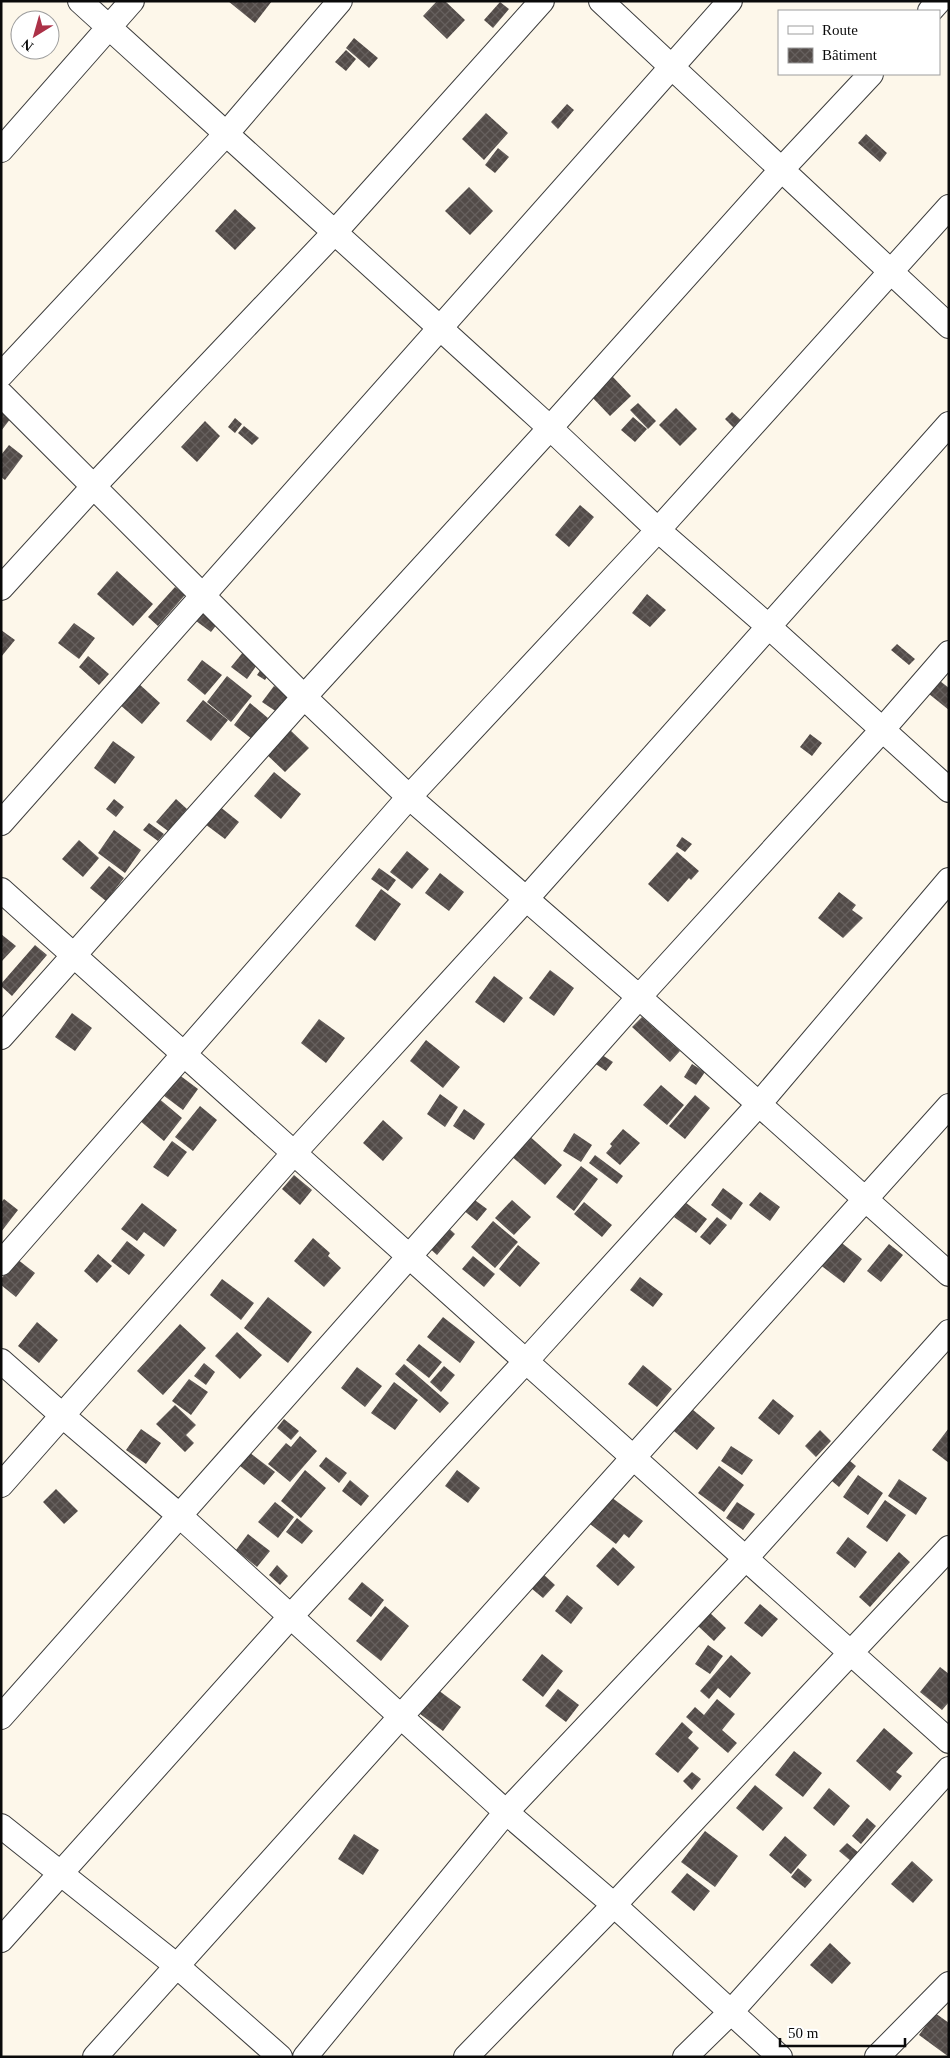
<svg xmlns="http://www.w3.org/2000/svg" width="950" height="2058" viewBox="0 0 950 2058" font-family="Georgia,serif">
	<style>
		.building { fill: url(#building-cross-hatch) }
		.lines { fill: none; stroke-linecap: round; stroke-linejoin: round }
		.minor-casing { stroke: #3d3d3d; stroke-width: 26 }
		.minor { stroke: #fff; stroke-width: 24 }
	</style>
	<defs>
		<pattern id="building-cross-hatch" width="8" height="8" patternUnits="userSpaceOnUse" patternTransform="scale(1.25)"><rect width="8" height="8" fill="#524b48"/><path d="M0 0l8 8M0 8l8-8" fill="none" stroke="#66605e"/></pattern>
	</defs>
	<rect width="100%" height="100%" fill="#fdf7ea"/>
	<path class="building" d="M228,1H272L255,23Z
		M437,1H445L465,20L447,39L423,16Z
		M500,2L509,9L493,28L484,20Z
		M354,38L378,58L369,68L346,48Z
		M346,50L356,59L346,71L335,62Z
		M567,104L574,110L558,129L551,122Z
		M486,113L508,133L484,160L462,139Z
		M866,134L887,153L880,162L858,143Z
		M498,148L509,157L495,173L485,165Z
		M469,187L493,211L470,235L445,211Z
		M235,209L256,228L235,250L215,231Z
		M612,376L631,396L610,416L591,396Z
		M638,403L656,421L648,429L630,410Z
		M676,408L697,429L680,446L659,425Z
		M1,410L11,418L1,431Z
		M732,412L742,421L735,429L725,419Z
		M633,417L647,429L635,442L621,430Z
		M235,418L242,424L235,433L228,427Z
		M205,421L220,436L197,462L181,447Z
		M244,426L259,438L252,445L238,433Z
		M9,445L23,456L5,480L1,477V455Z
		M580,505L594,517L569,547L555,535Z
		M117,571L153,604L133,626L97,594Z
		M175,587L185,595L158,626L148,617Z
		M647,594L666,610L650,627L632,613Z
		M201,605L221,619L211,632L192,618Z
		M74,623L95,638L79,659L58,643Z
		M1,630L15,640L1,657Z
		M897,644L915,659L909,665L891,650Z
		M244,651L259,662L247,679L231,667Z
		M88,656L109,674L99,685L79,667Z
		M202,660L222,675L205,695L187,680Z
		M263,666L271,671L265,680L257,675Z
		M227,676L252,696L231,722L207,702Z
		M940,681L949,688V710L929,694Z
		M138,683L160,703L142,724L119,704Z
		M274,686L288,696L277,712L262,702Z
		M203,700L228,720L211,741L186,721Z
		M250,703L268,718L252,739L234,725Z
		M288,728L309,748L285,772L264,752Z
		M810,734L822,743L812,756L800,747Z
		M113,741L135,757L115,784L94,768Z
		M274,772L301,794L281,819L254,796Z
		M114,799L124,807L116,817L106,809Z
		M176,799L187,809L168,831L156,822Z
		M219,806L239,822L225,839L205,824Z
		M149,823L164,834L158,841L143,830Z
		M114,830L141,850L125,873L98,853Z
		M682,837L692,844L685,852L676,846Z
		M79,840L99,858L83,877L62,859Z
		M407,851L429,869L412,889L390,872Z
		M677,852L699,871L691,880L689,878L668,902L648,884Z
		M109,866L124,878L106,901L90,888Z
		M379,868L396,880L388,891L371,879Z
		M440,873L464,892L449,911L425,893Z
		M381,889L401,904L375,941L355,926Z
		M839,892L856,905L852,910L863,918L843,938L818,918Z
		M1,934L16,946L1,962Z
		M35,945L47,955L12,996L1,986V984Z
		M550,970L574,988L554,1016L529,998Z
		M494,976L523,998L504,1023L475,1002Z
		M72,1013L92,1028L75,1051L55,1037Z
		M642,1017L680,1051L670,1062L632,1027Z
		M319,1019L345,1038L326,1063L301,1043Z
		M426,1040L460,1067L443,1088L410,1061Z
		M596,1051L613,1062L606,1071L590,1060Z
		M692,1064L705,1072L696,1085L684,1077Z
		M178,1074L198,1089L183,1110L163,1095Z
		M661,1085L684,1105L667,1125L643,1105Z
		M440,1094L458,1107L445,1127L427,1114Z
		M695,1095L710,1108L685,1139L669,1126Z
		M157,1097L182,1118L164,1141L139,1120Z
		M200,1106L217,1120L193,1151L175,1137Z
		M464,1109L485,1124L474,1140L453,1126Z
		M383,1120L403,1138L383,1161L363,1143Z
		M623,1129L640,1143L620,1165L606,1153L612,1146L610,1144Z
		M574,1133L592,1145L581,1162L563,1151Z
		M527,1134L562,1165L545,1185L510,1155Z
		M172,1141L187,1152L168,1177L153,1167Z
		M595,1155L623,1176L617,1184L589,1163Z
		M581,1166L598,1179L574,1211L556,1197Z
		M294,1175L312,1190L300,1205L282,1189Z
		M723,1188L743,1203L731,1220L711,1205Z
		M760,1192L780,1207L770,1221L749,1205Z
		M472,1198L487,1209L477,1221L463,1210Z
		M4,1199L18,1210L1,1232V1203Z
		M512,1200L531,1217L514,1235L495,1218Z
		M584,1202L612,1225L602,1237L574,1214Z
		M685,1202L707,1219L696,1233L674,1217Z
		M142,1203L177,1230L164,1247L144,1232L137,1241L121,1229Z
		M717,1217L727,1225L710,1245L700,1237Z
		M493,1221L518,1242L495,1268L471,1247Z
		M444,1224L455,1234L437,1255L426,1245Z
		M313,1238L330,1253L328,1256L341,1268L324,1287L294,1261Z
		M838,1240L862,1259L844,1283L819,1264Z
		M127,1241L145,1255L129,1275L111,1261Z
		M889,1244L903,1255L881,1282L867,1271Z
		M518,1245L540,1263L520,1287L499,1269Z
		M98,1254L112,1266L97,1283L84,1271Z
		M473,1256L495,1274L484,1287L462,1269Z
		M17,1259L35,1273L16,1297L1,1285V1279Z
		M640,1277L663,1294L653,1307L630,1290Z
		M222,1279L254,1303L241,1320L210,1295Z
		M268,1297L312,1332L288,1363L244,1328Z
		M443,1317L475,1342L460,1363L427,1337Z
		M37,1322L58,1340L39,1363L18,1346Z
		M180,1324L206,1348L163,1395L137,1371Z
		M237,1332L262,1355L240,1379L215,1356Z
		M419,1344L442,1362L429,1378L406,1360Z
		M204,1363L215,1372L206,1385L194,1376Z
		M404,1364L449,1403L440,1413L395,1374Z
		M643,1365L672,1389L657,1407L628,1384Z
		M444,1366L455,1375L441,1392L430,1382Z
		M357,1367L382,1386L365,1407L341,1388Z
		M189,1379L208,1392L191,1415L172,1401Z
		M394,1382L418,1400L395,1430L371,1413Z
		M773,1399L794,1416L779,1435L758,1418Z
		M175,1405L196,1425L186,1435L194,1443L185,1452L156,1424Z
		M687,1405L715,1428L697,1450L669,1427Z
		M284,1419L299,1431L291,1440L277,1428Z
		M949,1428V1463L932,1450Z
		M141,1429L161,1443L146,1464L126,1450Z
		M820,1430L831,1441L816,1457L805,1446Z
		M300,1436L317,1451L290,1482L268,1464L286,1443L291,1447Z
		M731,1446L753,1460L742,1475L721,1461Z
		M245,1449L275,1472L264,1485L235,1462Z
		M843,1455L856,1466L839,1487L826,1476Z
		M326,1457L347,1473L339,1483L319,1466Z
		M719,1466L744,1485L724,1512L698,1493Z
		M305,1470L326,1488L301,1518L281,1501Z
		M457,1470L480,1488L468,1503L445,1486Z
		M858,1475L883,1493L868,1515L843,1497Z
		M899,1479L927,1498L916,1515L888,1496Z
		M350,1480L369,1496L361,1506L342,1491Z
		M56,1489L78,1511L64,1524L43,1502Z
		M607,1494L643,1521L629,1538L624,1534L616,1544L586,1521Z
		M885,1500L906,1515L887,1542L866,1527Z
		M275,1502L294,1517L278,1538L258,1522Z
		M737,1502L755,1514L743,1530L726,1518Z
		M297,1518L313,1531L302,1544L286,1532Z
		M248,1534L270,1551L257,1567L236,1550Z
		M848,1537L867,1552L855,1568L836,1553Z
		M613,1547L635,1567L618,1586L596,1566Z
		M899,1552L910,1562L870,1607L859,1597Z
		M277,1565L288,1576L280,1585L269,1575Z
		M543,1574L555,1585L543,1598L531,1588Z
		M362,1582L384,1600L371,1617L348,1599Z
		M567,1595L583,1608L571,1624L555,1611Z
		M760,1604L778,1619L762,1637L744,1623Z
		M385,1606L409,1626L381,1661L356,1641Z
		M709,1612L726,1628L714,1641L697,1625Z
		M708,1645L723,1656L710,1674L695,1664Z
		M542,1654L563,1671L543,1697L522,1680Z
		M731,1655L751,1673L730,1698L718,1688L709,1699L700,1691Z
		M940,1667L949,1674V1702L942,1710L920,1692Z
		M434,1687L461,1707L443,1731L416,1711Z
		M558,1689L579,1705L566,1722L545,1706Z
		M717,1699L735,1714L722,1730L737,1743L728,1753L686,1717L695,1707L704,1715Z
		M682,1722L693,1732L688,1738L699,1748L678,1773L655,1754Z
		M884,1728L913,1753L896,1772L902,1776L890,1791L856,1761Z
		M794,1751L822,1773L803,1797L775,1775Z
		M692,1772L701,1779L692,1790L683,1781Z
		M755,1785L783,1808L763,1831L736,1808Z
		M829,1788L850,1806L834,1826L813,1808Z
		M867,1818L876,1826L861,1844L852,1836Z
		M705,1831L738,1856L715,1887L681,1862Z
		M354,1834L379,1850L363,1875L338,1859Z
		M785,1836L807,1855L791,1874L769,1855Z
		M847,1843L859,1853L852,1862L839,1851Z
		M912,1861L933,1880L913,1903L891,1884Z
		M798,1868L812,1880L805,1888L791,1877Z
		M687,1873L710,1891L694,1911L671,1892Z
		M830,1943L851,1963L832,1984L810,1965Z
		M935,2013L949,2023V2057L919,2035Z"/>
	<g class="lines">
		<g class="minor-casing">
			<path id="minor" d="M80,1L550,428L658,530L768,626L949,790
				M601,1L949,326
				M930,11L939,1
				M1,150L132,1
				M1,375L226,134L340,1
				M1,394L304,697L409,797L639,997L949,1274
				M1,588L93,487L334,233L542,1
				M1,823L730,1
				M1,890L949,1741
				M1,1037L304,697L550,428L782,169L871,74
				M1,1263L409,797L658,530L949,207
				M1,1361L63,1416L180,1516L506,1812L614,1905L780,2057
				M1,1485L293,1154L527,898L949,424
				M1,1717L639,997L883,729L949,653
				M1,1826L177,1966L280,2057
				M1,1940L291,1616L526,1361L759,1104L949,880
				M95,2057L949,1106
				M305,2057L506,1812L745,1559L949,1332
				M466,2057L614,1905L949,1548
				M685,2057L730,2013L949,1769
				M877,2057L949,1984"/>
		</g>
		<use href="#minor" class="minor"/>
	</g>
	<rect width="950" height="2058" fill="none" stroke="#0a0a0a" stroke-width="5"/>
	<rect x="778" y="10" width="162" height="65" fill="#ffffff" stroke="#9d9d9d"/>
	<rect x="788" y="26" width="25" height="8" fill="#ffffff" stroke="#9d9d9d"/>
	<text x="822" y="35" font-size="15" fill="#0a0a0a">Route</text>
	<rect x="788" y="48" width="25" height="15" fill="url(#building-cross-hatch)" stroke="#9d9d9d"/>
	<text x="822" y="60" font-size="15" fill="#0a0a0a">Bâtiment</text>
	<g transform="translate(35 35) rotate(217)"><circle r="24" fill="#ffffff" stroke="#9d9d9d"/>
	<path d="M0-4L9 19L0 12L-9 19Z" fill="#ac3147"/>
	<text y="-8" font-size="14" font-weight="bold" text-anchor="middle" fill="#0a0a0a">N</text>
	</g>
	<path d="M780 2038v8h125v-8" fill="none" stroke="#0a0a0a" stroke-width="2.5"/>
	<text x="788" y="2038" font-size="15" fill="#0a0a0a" stroke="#ffffff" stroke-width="4" paint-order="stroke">50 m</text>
</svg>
